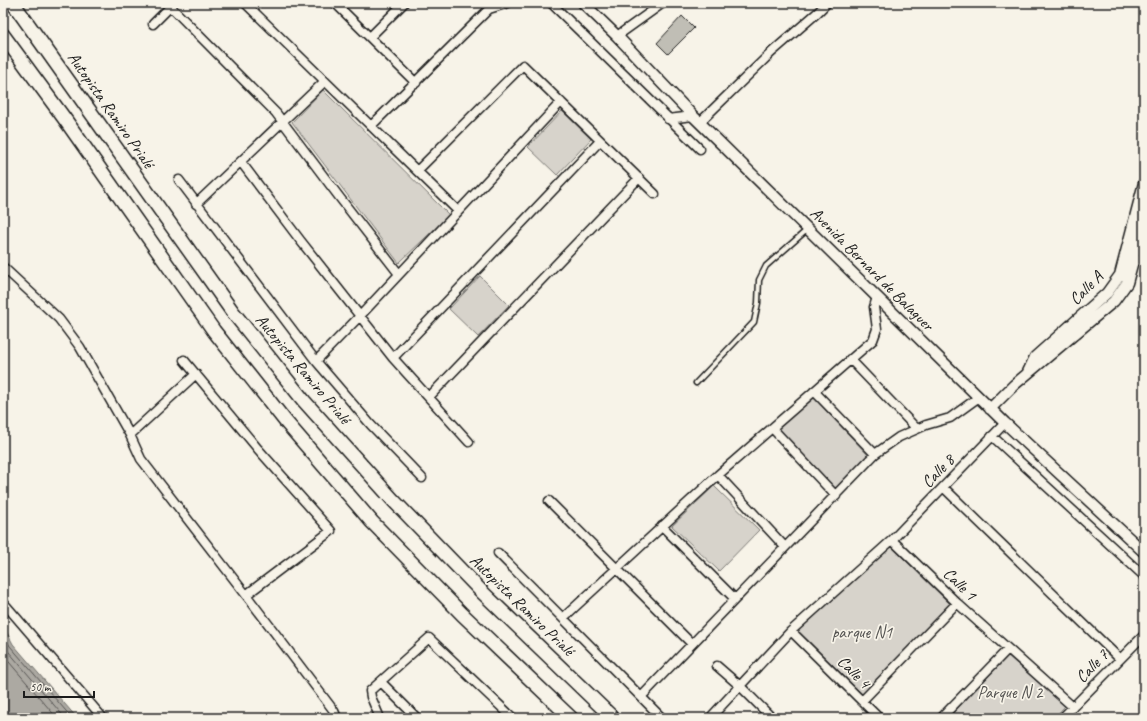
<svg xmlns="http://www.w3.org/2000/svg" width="1147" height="721" viewBox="0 0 1147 721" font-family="Caveat,sans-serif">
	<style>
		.green { fill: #d7d3cb; stroke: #7a7874 }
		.water { fill: #aca9a2; stroke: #72716c }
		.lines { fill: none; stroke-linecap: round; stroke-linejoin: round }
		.shore { stroke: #565452; stroke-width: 1 }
		.building { fill: #c0beb5; stroke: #1c1c1c }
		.service-casing { stroke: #1c1c1c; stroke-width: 7 }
		.minor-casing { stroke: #1c1c1c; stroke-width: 11 }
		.tertiary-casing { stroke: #1c1c1c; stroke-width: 13 }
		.trunk-casing { stroke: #1c1c1c; stroke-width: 16 }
		.service { stroke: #f7f3e8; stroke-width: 4 }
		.minor { stroke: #f7f3e8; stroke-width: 8 }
		.tertiary { stroke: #f7f3e8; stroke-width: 10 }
		.trunk { stroke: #f7f3e8; stroke-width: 13 }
		.labels { text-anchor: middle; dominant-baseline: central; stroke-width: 3.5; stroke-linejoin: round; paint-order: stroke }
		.street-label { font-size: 17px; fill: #1c1c1c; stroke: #f7f3e8 }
		.park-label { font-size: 17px; fill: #545351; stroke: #f7f3e8 }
	</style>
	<rect width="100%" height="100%" fill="#f7f3e8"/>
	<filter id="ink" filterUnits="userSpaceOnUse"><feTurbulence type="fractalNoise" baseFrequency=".025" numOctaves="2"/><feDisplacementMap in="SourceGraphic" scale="8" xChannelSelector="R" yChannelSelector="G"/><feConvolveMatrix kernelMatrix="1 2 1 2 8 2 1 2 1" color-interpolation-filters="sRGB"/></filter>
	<g filter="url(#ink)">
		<path class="green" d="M323,90L449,215L399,263L292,122Z
			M562,111L591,139L557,175L528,147Z
			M480,276L509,305L478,337L449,309Z
			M813,397L868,455L834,490L778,428Z
			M714,486L759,530L719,571L672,526Z
			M891,546L950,604L863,695L798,631Z
			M1008,656L1065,706L1054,718H948Z"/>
		<path class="water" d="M3,625L13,644L77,718H3Z"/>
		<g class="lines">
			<path class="shore" d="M3,634L10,646L72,718
				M3,645L65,718
				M3,655L57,718"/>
		</g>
		<path class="building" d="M682,16L694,28L668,54L657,43Z"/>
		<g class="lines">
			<g class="service-casing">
				<path id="service" d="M696,383L754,322L758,303L759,280L766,266L808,229"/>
			</g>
			<g class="minor-casing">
				<path id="minor" d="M245,3L458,211
					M335,3L416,83
					M551,3L700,149
					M170,6L276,113L340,198L399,274
					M489,9L508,3
					M153,24L173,4
					M617,36L663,3
					M370,37L404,3
					M668,119L693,116
					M700,122L772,52L817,13L827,3
					M371,126L489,9L491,3
					M241,162L300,240L393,358L469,442
					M417,171L523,65L655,194
					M179,180L316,361L371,425L422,478
					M196,204L325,81
					M1128,256L1144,262
					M3,267L59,319L80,347L130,435L141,459L250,600L334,711L337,718
					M393,358L600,141
					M850,359L917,429
					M184,360L258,449L331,531L246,595
					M316,361L360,316L561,102
					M814,391L875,454
					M429,397L639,178
					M772,428L836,496
					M130,435L196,374
					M992,436L1144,576
					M718,475L785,547
					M943,487L1120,659
					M549,501L692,644
					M662,526L735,599
					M892,540L957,603L1073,707
					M498,553L662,718
					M3,602L103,718
					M563,618L718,475L873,340L877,329L874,307L877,297
					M791,631L879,718
					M717,666L740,686L772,718
					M381,682L417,718
					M642,696L875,454L899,437L926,425L950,418L979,397
					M862,701L957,603
					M380,718L371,697L370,691L429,638L513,718
					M710,718L791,631L892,540L1005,423
					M941,718L1007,650
					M1062,718L1144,635"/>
			</g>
			<g class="tertiary-casing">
				<path id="tertiary" d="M583,3L617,36L693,116L1005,423L1144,552
					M1028,372L1035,357L1107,293L1120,275L1144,183
					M990,409L1014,385L1114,301L1127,283L1144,220"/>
			</g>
			<g class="trunk-casing">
				<path id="trunk" d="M13,3L232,311L304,401L393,500L481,591L613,718
					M3,35L64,118L214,331L286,422L372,522L462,614L571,718"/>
			</g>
			<use href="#service" class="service"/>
			<use href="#minor" class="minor"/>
			<use href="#tertiary" class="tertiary"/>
			<use href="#trunk" class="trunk"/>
		</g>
	</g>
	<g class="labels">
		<g class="street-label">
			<text transform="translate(111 110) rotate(55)">Autopista Ramiro Prialé</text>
			<text transform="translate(872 269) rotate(45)">Avenida Bernard de Balaguer</text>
			<text transform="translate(1086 288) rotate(-45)">Calle A</text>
			<text transform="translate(303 369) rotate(50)">Autopista Ramiro Prialé</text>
			<text transform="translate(938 471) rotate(-46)">Calle 8</text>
			<text transform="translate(960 584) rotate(44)">Calle 1</text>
			<text transform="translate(522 605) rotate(44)">Autopista Ramiro Prialé</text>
			<text transform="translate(1092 666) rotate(-46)">Calle 7</text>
			<text transform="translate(854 672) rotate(45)">Calle 4</text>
		</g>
		<g class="park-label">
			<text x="862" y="632">parque N1</text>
			<text x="1010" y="692">Parque N 2</text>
		</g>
	</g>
	<rect width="1147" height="721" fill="none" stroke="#f7f3e8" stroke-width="16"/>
	<rect x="8" y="8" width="1131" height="705" fill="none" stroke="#1c1c1c" stroke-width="1.5" filter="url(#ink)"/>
	<path d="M24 691v6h70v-6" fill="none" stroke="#1c1c1c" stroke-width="2"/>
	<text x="30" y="691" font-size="12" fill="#1c1c1c" stroke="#f7f3e8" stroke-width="3" paint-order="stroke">50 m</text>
</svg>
